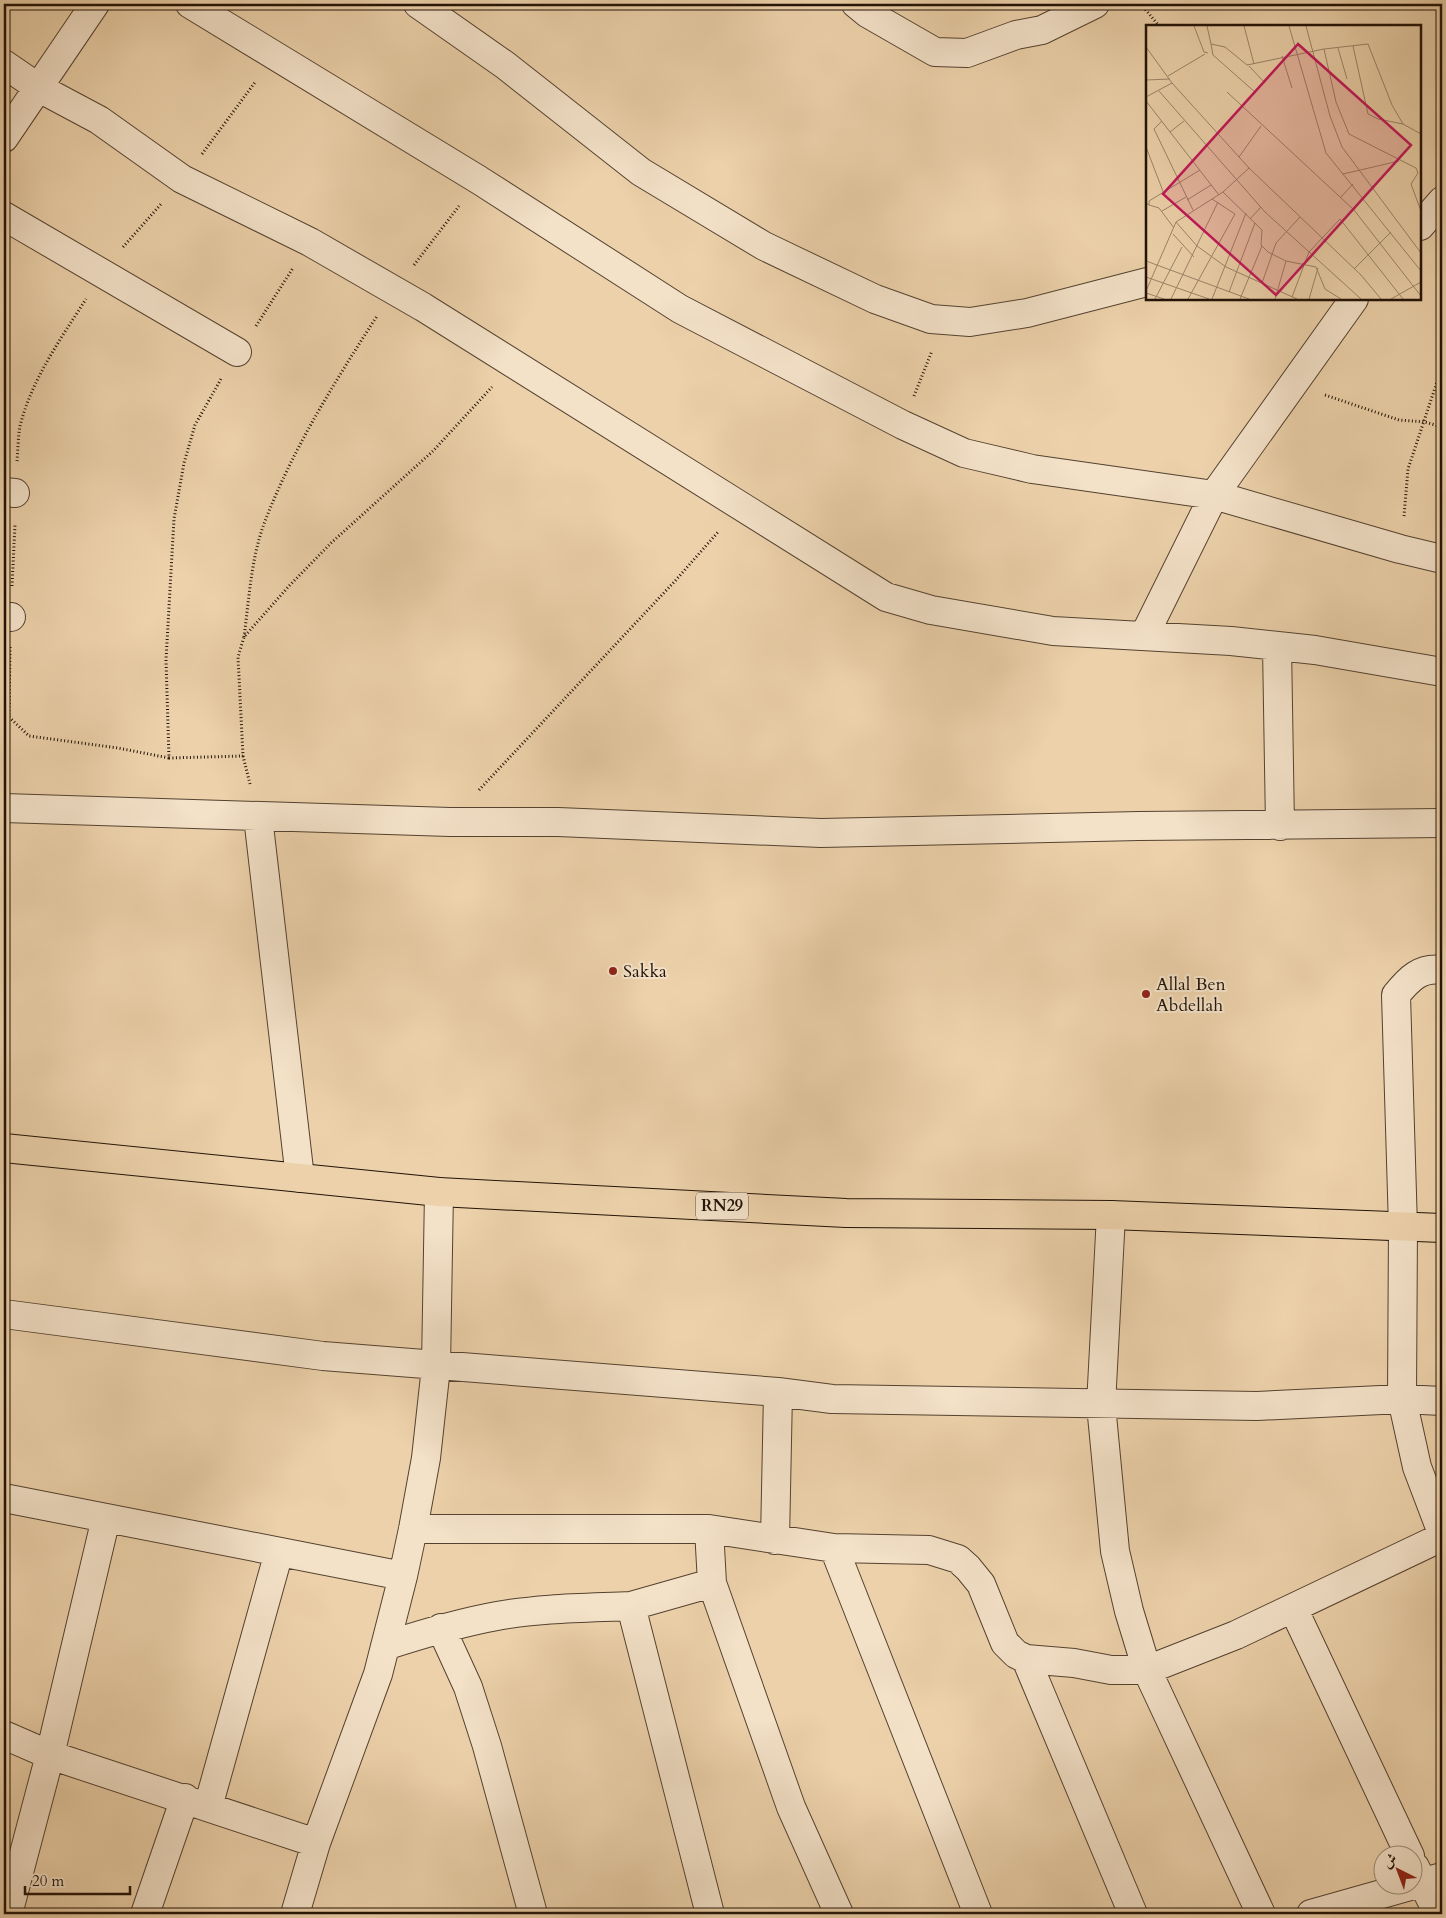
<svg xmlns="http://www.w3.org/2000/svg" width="1446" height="1918" viewBox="0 0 1446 1918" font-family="Cardo,Amiri,serif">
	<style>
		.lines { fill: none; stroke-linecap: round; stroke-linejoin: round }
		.street-casing { stroke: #544230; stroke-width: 30 }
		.primary-casing { stroke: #221307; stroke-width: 30 }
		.path { stroke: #221307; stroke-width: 3; stroke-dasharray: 1 2.5; stroke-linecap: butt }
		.street { stroke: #f3e1c8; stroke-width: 28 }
		.primary { stroke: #ecd1aa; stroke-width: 28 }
		.poi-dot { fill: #8f2418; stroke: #f3e1c8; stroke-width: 2 }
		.labels { text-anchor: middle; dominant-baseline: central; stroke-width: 4; stroke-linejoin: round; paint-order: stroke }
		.shield { fill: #f3e1c8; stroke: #615141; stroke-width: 1 }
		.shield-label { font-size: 16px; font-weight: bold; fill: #221307 }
		.poi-label { font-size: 18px; fill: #221307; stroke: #f3e1c8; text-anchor: start }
		.inset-road { fill: none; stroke: #9b8569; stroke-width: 1 }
		.view { fill: #c2185b; fill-opacity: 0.15; stroke: #c2185b; stroke-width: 2.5 }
		.inset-edge { fill: none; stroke: #221307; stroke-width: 2.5 }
	</style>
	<rect width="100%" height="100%" fill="#ecd1aa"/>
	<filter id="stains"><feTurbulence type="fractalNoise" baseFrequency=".004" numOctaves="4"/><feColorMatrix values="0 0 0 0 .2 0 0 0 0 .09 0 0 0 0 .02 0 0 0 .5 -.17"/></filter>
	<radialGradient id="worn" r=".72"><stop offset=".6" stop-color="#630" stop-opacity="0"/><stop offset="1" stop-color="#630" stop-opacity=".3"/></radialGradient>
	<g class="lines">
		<g class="street-casing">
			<path id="street" d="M190,4L479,180L680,309L903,425L964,453L1032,469L1214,495L1400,549L1442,559
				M418,4L505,65L641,172L764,246L875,299L931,319L970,322L1027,313L1147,282
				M856,4L867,13L935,52L967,53L1016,35L1042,30L1095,4
				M4,64L39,88L99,120L182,179L310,242L423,307L886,597L931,610L1053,631L1231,641L1315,650L1442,672
				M4,138L95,4
				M4,216L237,352
				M1420,226L1442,201
				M4,492L15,493
				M4,617H11
				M1144,636L1214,495L1354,299
				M1277,646L1280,826
				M4,808L450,822H558L821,833L1139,826L1442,823
				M258,817L300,1178
				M1442,970C1420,967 1409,979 1396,995L1403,1227L1402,1399L1417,1467L1442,1533
				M1111,1215L1101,1405L1115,1551L1129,1611L1147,1670L1261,1914
				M4,1314L323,1356L778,1392L832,1399L1257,1406L1402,1399L1442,1401
				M4,1498L403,1576
				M413,1529H709L834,1548L929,1550L958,1559L968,1568L981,1584L1005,1643L1016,1654L1026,1659L1074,1663L1111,1670H1147L1236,1635L1442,1537
				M709,1529L712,1583L791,1807L839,1914
				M775,1540L778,1392
				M834,1548L978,1914
				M631,1606L712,1583
				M1294,1610L1410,1856
				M441,1628L468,1687L487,1746L533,1914
				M385,1646C422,1634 458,1623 497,1616C541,1608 587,1608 631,1606L710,1914
				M1026,1659L1133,1914
				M4,1735L50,1755L316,1843
				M208,1807L279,1552
				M1415,1867L1438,1914
				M8,1914L50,1755L106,1518
				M145,1914L185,1798
				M295,1914L316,1843L378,1674L403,1576L413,1529L426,1458L436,1367L439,1192
				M1311,1914L1442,1877"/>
		</g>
		<g class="primary-casing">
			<path id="primary" d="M4,1148L439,1192L846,1213L1111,1215L1442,1228"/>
		</g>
		<path class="path" d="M1141,4L1159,26
			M202,154L256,81
			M123,247L162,203
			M414,265L459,206
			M256,326L293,268
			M221,379L195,425L184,463L174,519L166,660L169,758L243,756L238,657L244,637L289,586L331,543L433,451L492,387
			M1325,395L1399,420L1425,422L1442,427
			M914,396L932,351
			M17,461C18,450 18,437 20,426C32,379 60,340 86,299
			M1404,516L1408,469L1442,367
			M12,586L15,525
			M244,637C249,600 251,559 264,524C292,450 334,383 377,316
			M10,647L9,717L29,736L118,748L169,758
			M243,756L250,784
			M479,790L675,581L719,531"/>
		<use href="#street" class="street"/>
		<use href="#primary" class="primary"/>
	</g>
	<g class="poi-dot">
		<circle cx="613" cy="971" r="5"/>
		<circle cx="1146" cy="994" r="5"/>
	</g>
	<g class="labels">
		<rect class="shield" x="696" y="1192.5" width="52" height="27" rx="4"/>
		<g class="shield-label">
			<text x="722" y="1206">RN29</text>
		</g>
		<g class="poi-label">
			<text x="623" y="971">Sakka</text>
			<text x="1156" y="984">Allal Ben<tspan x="1156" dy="21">Abdellah</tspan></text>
		</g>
	</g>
	<g transform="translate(1146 25)">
		<rect width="275" height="275" fill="#ecd1aa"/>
		<path class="inset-road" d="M48,1L58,27L62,28M61,1L65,19L79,22L101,40L178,24L190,77L203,109L270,143L272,148L265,159L275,186M98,1L108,39M143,1L180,128L275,246M160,1L184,91L196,122L275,228M65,19L67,30L110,68M207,21L222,89L232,94L257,99L275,109M0,22L26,58L103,143L215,250L235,274M192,23L201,54M178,24L222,19L246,80L257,99M136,31L146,63M103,41L119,58M22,51L59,29M0,55L24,54M13,66L119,187L215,274M81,67L208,185L275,271M0,72L26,58M0,76L73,170M16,96L8,104L47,185M24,107L38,96M0,122L18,169M93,132L115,101M103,143L77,167L30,197L51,221L80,242L151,274M197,149L253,136M77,167L116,205L115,220L122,227L140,236L170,242L179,264L195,274M194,173L207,159M41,175L65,160M0,178L3,180V176L54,145M3,180L13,183L28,203M16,186L40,172M104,194L115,182M27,209L48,232M0,236L103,274M208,244L245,207M0,252L63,274M116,258L130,218L154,192M0,266L30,197M83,267L109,198M0,268L18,274M146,272L163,227L194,194L257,274M9,274L36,222M25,274L72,177M42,274L89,189L66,174M66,274L100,188M94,274L116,221M129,274L140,236M163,274L172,243M245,274L275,257"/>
		<path class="view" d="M152,19L265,120L130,270L17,169Z"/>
		<rect width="275" height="275" class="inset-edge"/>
	</g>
	<rect width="1446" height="1918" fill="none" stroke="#ecd1aa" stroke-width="20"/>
	<rect x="5" y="5" width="1436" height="1908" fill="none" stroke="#221307" stroke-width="2.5"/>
	<rect x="10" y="10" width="1426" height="1898" fill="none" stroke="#221307"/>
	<g transform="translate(1398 1870) rotate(318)"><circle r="24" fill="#f3e1c8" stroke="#9f8f7b"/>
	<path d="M0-4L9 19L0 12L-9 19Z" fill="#8f2418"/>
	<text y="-8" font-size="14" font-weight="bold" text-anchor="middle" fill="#221307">ش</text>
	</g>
	<path d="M25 1886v8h105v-8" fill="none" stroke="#221307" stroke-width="2.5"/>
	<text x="32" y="1886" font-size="15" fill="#221307" stroke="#f3e1c8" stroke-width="4" paint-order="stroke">20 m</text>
	<rect width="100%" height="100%" filter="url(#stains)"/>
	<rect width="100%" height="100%" fill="url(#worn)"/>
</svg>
